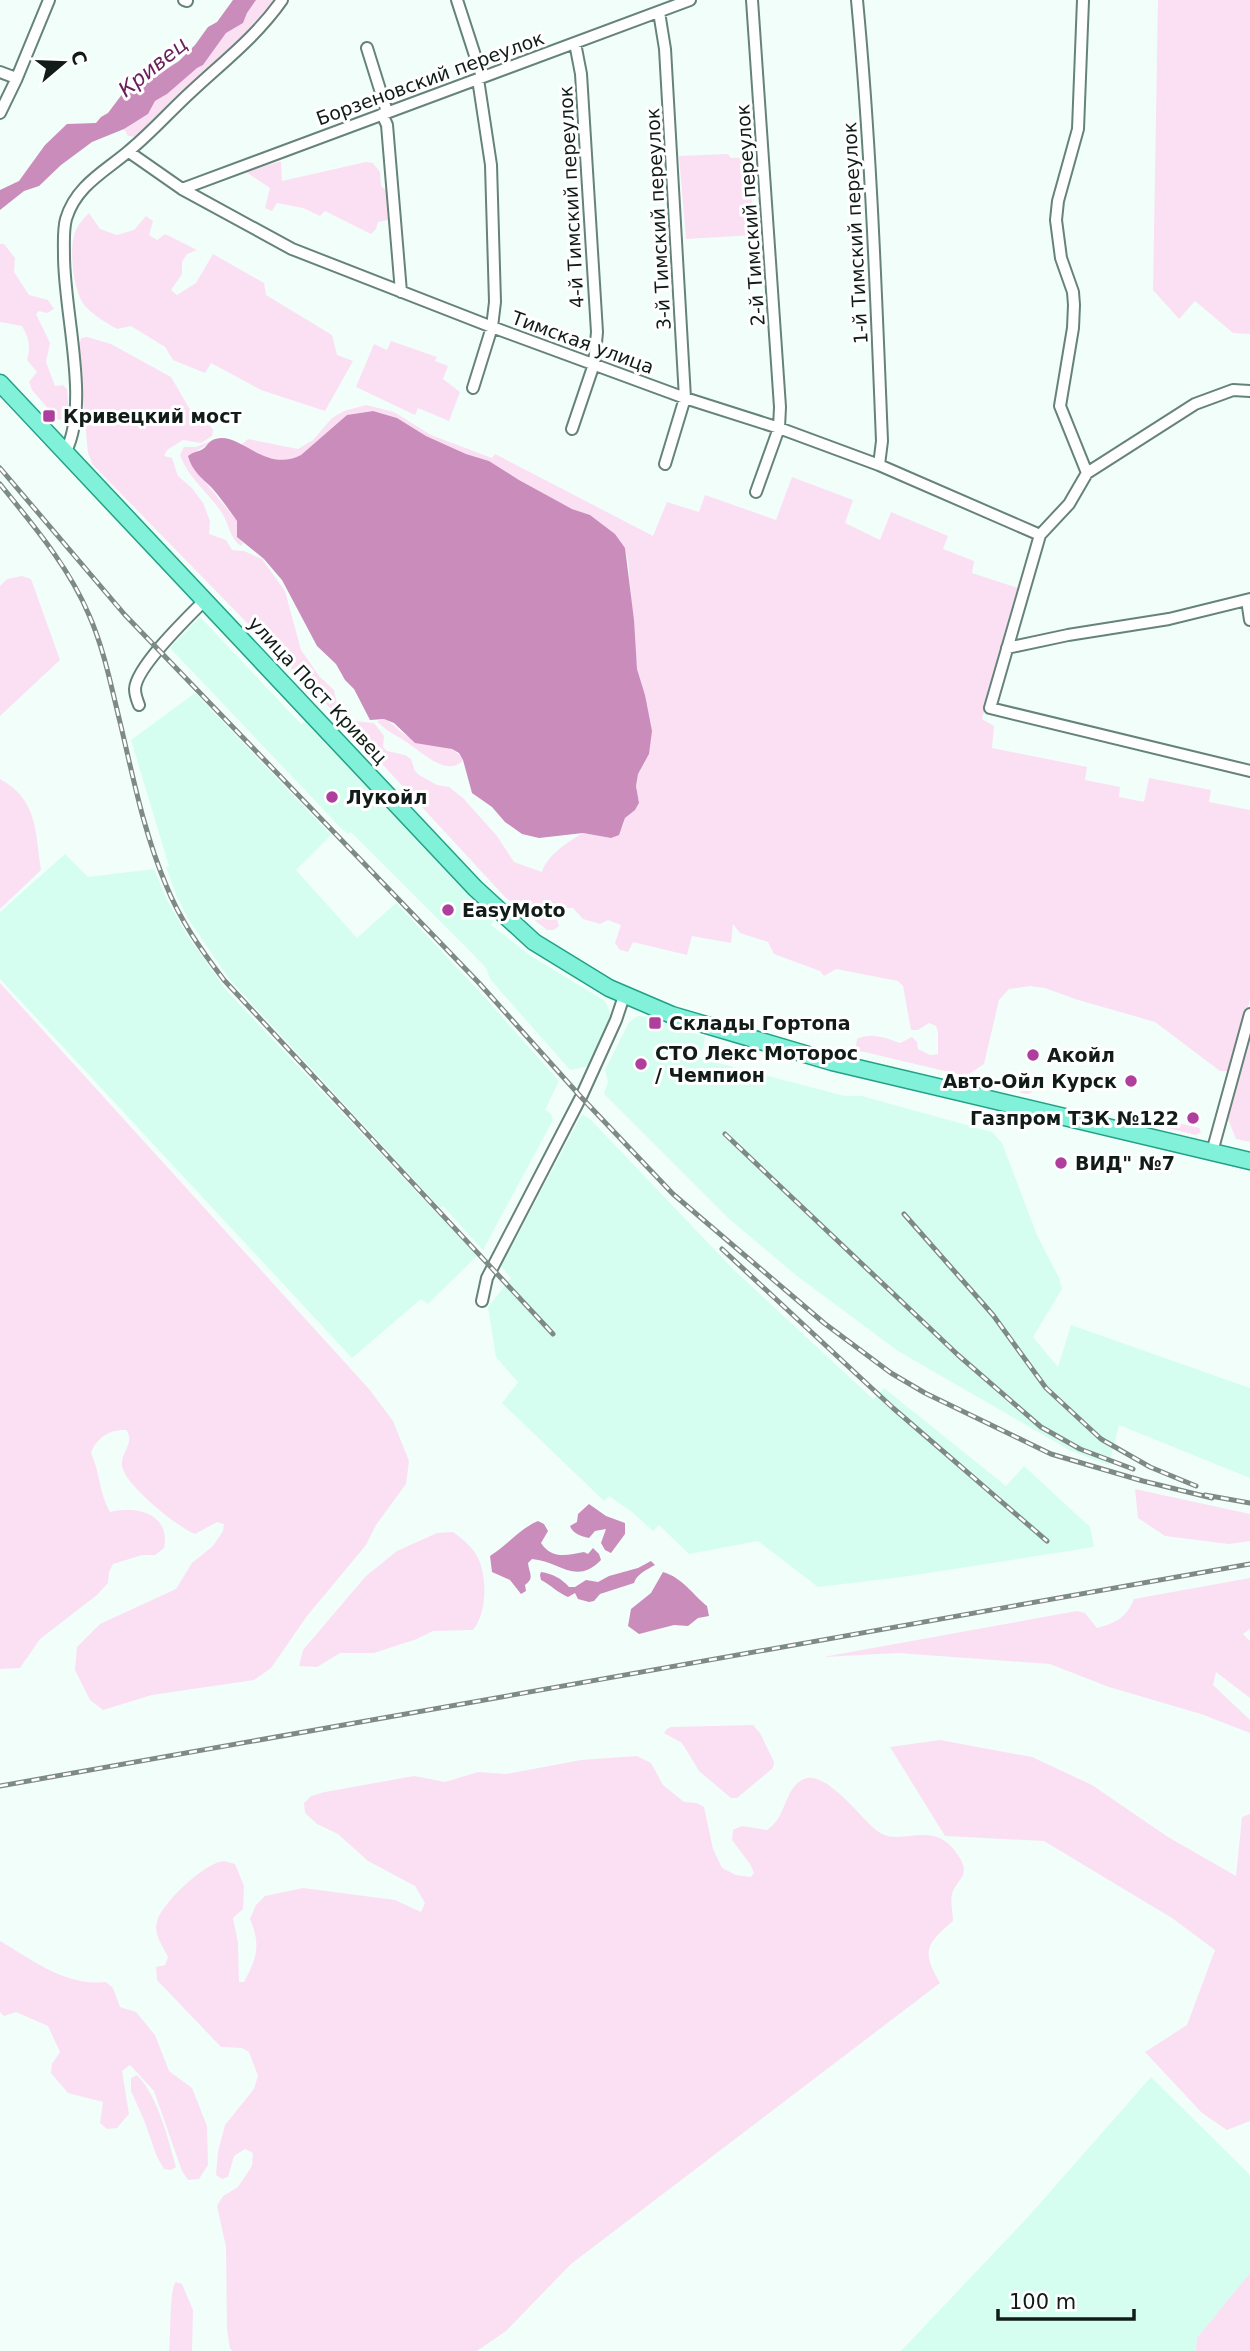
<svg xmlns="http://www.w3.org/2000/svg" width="1250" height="2351" viewBox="0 0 1250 2351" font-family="'DejaVu Sans',sans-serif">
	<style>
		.built { fill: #d5fef1 }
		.green { fill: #fbe0f4 }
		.water { fill: #c98cbb }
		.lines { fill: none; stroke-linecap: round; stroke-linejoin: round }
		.street-casing { stroke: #668379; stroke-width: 14 }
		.primary-casing { stroke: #23a186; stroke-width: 19 }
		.street { stroke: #fff; stroke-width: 10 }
		.primary { stroke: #81f2d9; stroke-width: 16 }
		.rail-casing { stroke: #7e8a86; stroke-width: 5 }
		.rail { stroke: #fff; stroke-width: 2.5; stroke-dasharray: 8; stroke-linecap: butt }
		.poi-dot { fill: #af3f9c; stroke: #fff; stroke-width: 2.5 }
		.labels { text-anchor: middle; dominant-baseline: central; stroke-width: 6; stroke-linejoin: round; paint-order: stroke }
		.street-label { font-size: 19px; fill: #111c19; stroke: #fff }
		.poi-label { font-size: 19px; font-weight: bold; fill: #111c19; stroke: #fff; text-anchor: start }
		.water-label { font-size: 21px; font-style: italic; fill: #69205c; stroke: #fff }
	</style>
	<rect width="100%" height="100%" fill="#f2fefa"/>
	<path class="built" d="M200,617L301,724L307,720L433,852L495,919L491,925L531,956L605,1001L611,1015L590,1066L570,1070L490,979L486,968L469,950L351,832L348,834L340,827L170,648Z
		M195,693L331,835L296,870L357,938L396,903L479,991L559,1081L545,1110L551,1114L553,1120L483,1250L443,1206L440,1208L230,980L189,920L177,897L166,867L169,866L131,740Z
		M65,854L88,877L154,869L166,898L187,935L226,990L477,1256L428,1304L421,1299L352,1358L0,979V912Z
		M638,1016L652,1017L705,1037L703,1048L695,1057L845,1096H862L992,1132L1002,1143L1037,1235L1059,1278L1062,1289L1033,1337L1058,1367L1071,1325L1250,1388V1478L1119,1425L1109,1465L1071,1451L898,1351L797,1276L728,1218L604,1094L608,1082L605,1070L629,1022Z
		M582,1114L590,1119L733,1269L873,1399L884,1388L1006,1486L1024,1466L1090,1527L1094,1547L902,1577L818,1587L758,1541L689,1554L659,1525L653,1531L632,1512L609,1496L604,1501L502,1403L518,1382L496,1357L488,1307L511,1278L501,1266Z
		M1151,2077L1250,2175V2351H901L1028,2217Z"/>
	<path class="green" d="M256,0H276C239,52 184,94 137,137L128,136L124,129L148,114L155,101L167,94L197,67L203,65L226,33L243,23L247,13Z
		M1158,0H1250V334L1233,333L1195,301L1179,319L1153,290Z
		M728,154L731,158L748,157L755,235L686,239L679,156Z
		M281,161L282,181L366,162L373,163L380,172L381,186L387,191L388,220L378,222L376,229L371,234L325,211L320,216L303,208L277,203L272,211L265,208L270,188L246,172Z
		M89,213L100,229L117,235L134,230L146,216L153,221L149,235L157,240L165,234L197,250L187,254L182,262V274L171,290L177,295L196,283L213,254L264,283L266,295L332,335L337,355L353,361L325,411L261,390L211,363L205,373L173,360L165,347L131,326L117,329C105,322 94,316 85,306C74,293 69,253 74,236C76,227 82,220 89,213Z
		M0,244H4L15,258L14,272L29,295L48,300L54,309L47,313L39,311L36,314L50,343L46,362L55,386L63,385L67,389L69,416L62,420L57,419L32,390L29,382L37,372L27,360C31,347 29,338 22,326L0,322Z
		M87,337L111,344L171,377L189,408L209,424L213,430L212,436L201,443L183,440L167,450L164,456L172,458L178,476L192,488L203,503L210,521L209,534L226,540L232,550L244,551L262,559L285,591L301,650L320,677L334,690L338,708L353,721L374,723L384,736L383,747L387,751L405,755L411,759L415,771L419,775L437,785L449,787L463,798L497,836L514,862L542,872C547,855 568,842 583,833L611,838L623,826L625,818L635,810L639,803L636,786L638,774L649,754L645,695L637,669L628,561L625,548L615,534L590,515L572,509L519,480L489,461L466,454L426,436L397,418L372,411L347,415L301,455L292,460L282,462L264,457L241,445L248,439L298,449L313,440L332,418L344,411L366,405L394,412L431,435L492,458L495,454L653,536L667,502L699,512L705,495L776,520L792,477L853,500L845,523L880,540L891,512L948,536L943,549L974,561L972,573L1018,588L982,719L994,726L992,748L1087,767L1085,780L1120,787L1119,797L1144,802L1149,778L1211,790L1209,802L1250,810V999L1233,1068L1227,1071H1220L1155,1022L1075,999L1045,988L1030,986L1009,989L999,1000L984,1064L966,1076L860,1051L856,1046L857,1039C871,1032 886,1038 900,1043L912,1037L917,1042L918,1049L930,1055L938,1054V1032L936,1026L929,1023L918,1030H911L903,986L898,981L836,969L824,976L820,971L774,954L768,942L740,933L733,924L731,943L692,936L687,955L633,942L628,952L620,950L615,943L621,925L608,920L600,924L583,919L573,908H564L557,920L559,926L554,930H547L505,897L333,711L93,465L88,453L78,349L81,338Z
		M391,341L437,357L435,361L448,366L443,379L460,392L449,421L418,408L415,415L356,387L374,344L387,350Z
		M211,441C203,449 195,450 189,456L201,477L237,521V536L243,543L241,546C230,539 229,524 222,513C209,493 188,478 180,455L184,447H196Z
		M22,576L31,579L60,660L0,716V586L7,579Z
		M384,719C394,723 398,731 407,736C425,746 451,740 463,760C448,779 419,750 405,741C394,734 386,731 377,721Z
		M0,779C38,800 35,831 41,870L0,909Z
		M0,983L369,1389L393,1421L409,1461L406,1484L376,1525L366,1545L307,1616L271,1668L254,1680L152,1695L103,1710L90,1700L75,1670L77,1647L100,1624L176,1589L192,1563L213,1546L223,1531L224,1524L217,1522L195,1534C177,1527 125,1485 122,1466C120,1453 136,1442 126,1430C110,1429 96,1438 91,1453C100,1472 99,1493 110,1512C137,1505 171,1514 164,1548L155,1555H142L113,1564L109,1572L108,1583L97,1595L40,1639L20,1668L0,1669Z
		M1250,1036V1142L1236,1139L1228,1119Z
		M1016 1084a10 10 0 1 1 20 0a10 10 0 1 1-20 0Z
		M1170,1121L1199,1128L1201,1132L1196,1135L1167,1128L1165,1123Z
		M1135,1489L1250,1514V1541L1229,1544L1165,1536L1138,1518Z
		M453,1532C463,1539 474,1548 479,1560C487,1580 487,1613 473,1630L433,1631L417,1639L374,1653H340L317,1667L299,1666L303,1650L366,1576L397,1551L437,1533Z
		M1250,1578V1629L1243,1634L1250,1641V1698L1216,1672L1213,1685L1250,1720V1733L1201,1714L1109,1687L1050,1664L898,1653L823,1657L1077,1611L1085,1613L1097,1628C1116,1623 1127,1617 1134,1599Z
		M753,1725L760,1733L774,1762L773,1768L737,1798H731L699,1771L682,1743L664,1733L667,1729L671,1727Z
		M940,1740L1032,1757L1092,1785L1168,1837L1236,1876L1242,1817L1250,1814V2121L1227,2130L1202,2113L1145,2052L1187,2025L1215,1950L1172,1918L1044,1841L945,1836L890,1747Z
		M637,1756L651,1763L663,1785L684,1802L697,1803L704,1807L713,1849L722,1868L736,1875L751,1877L754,1873L750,1864L732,1840L733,1830L742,1826L767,1830C771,1827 775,1823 778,1819C786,1806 789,1785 804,1779C826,1770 860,1817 876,1830C901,1851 935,1813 961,1860C970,1877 956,1880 952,1894C950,1901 953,1913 953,1921C926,1944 921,1951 940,1983L571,2264L506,2331L477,2351H233L230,2349L227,2329L226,2247L217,2206L223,2196L238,2187L252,2166L253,2153L245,2149L234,2156L228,2177L222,2179L216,2175L218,2152L225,2125L254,2089L258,2076L249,2052L242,2048L221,2047L157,1980L156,1967L165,1965L168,1957C163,1946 153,1934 157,1922C161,1904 205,1862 224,1861C225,1861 234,1864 235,1864L244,1886L243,1909L233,1918L238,1943L239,1982H244C257,1958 261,1945 250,1919L256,1905L265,1896L303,1888L395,1900L421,1912L425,1903L415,1886L368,1861L338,1834L317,1824L305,1813L304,1803L311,1796L325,1792L414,1776L445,1782L478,1772L506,1774L581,1760Z
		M0,1941C34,1961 65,1986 106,1982L113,1988L120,2007L136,2012L155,2035L169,2071L192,2088L207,2126L208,2165L199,2179L188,2180L182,2171L154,2091L130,2065L122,2071L129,2114L117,2128L107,2129L100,2123L103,2102L68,2093L51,2073L52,2064L60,2052L48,2026L16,2012L4,2016L0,2012Z
		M137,2075C158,2096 168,2139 176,2167L171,2170L164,2169L157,2157L144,2120L131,2091V2078Z
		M1250,2273V2351H1196L1197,2338Z
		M176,2282L182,2284L193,2310L192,2351H169C171,2337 169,2289 176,2282Z"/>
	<path class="water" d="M233,0H256L247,13L243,23L226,33L203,65L197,68L167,94L155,101L148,114L124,129L92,142L61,165L39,186L24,191L0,210V190L19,181L45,145L67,124L96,123L101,117L108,113L123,93L138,86L146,77L165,70L179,61L195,45L208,27L217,22Z
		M373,411L397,418L426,436L466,454L489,461L519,480L572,509L590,515L615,534L625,548L634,620L637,669L645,695L652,731L649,754L638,774L636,786L639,803L635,810L625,818L619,835L611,838L583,833L539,838L522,834L505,822L492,807L472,793L463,760L459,753L452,749L415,743L394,723L384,719L370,720L354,689L345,680L336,664L317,646L282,580L264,559L237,537V521C229,510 221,498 212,488C202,478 192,471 188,456C194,451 198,452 203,449C206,447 208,443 211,441C237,426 263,475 301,455L347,415Z
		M589,1504L606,1516L625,1523V1534L611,1553L605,1550L601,1543L606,1529L595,1531L589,1538C581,1536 573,1534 570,1526L577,1522L578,1514Z
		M538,1521L544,1524L548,1531L541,1543C552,1560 568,1555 584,1552L588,1554L593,1548L599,1554L601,1560C576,1586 559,1561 532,1559L528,1563C529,1573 535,1578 525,1585L526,1591L521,1594L510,1580L492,1572L490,1556C508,1545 519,1529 538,1521Z
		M651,1561L655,1565C646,1570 637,1574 634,1583L600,1594L594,1601L589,1602L578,1599L575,1593L568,1597C558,1593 551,1585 541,1580L540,1575L541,1572C553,1574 561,1578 569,1587H575L586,1580L598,1582L609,1576L638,1568Z
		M663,1572C683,1578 692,1594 707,1606L709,1616L698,1618L688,1626L674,1625L639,1634L628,1626L631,1609L651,1593Z"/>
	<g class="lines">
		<g class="street-casing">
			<path id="street" d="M184,0L187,1
				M457,0L482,77
				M752,0L780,407L779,428L756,492
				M857,0C871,147 876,294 882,441L879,465
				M1083,0L1078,129L1058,201L1056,220L1061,258L1073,292L1074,305L1073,328L1060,406L1087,473L1195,404L1233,390L1250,391
				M659,12L665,49L685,398L665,464
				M367,48L387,112
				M0,72L16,78
				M0,113L16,80L49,0
				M382,114L387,125L401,292
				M129,152L182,189L292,249L492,327L685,398L779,428L879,465L1040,535
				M182,189L690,0
				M473,388L492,327L495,302L491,165L478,79
				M572,429L594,364L597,332L581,74L575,43
				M66,451C90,402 64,313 64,256C64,244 63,230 66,219C76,185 106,171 130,150C152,132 171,110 192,91C223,62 257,36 282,0
				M1087,473L1069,504L1040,535L990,708L1250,771
				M1247,600L1250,620
				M1007,648L1068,635L1169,619L1250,599
				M139,705C137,700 135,695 135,689C136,667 188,617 205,600
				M1212,1152L1250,1014
				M482,1301L487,1278L581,1097L616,1020L624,996"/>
		</g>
		<g class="primary-casing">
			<path id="primary" d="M0,383L475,888L534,942L609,988L672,1015L832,1062L1250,1161"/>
		</g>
		<use href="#street" class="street"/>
		<use href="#primary" class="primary"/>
		<g class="rail-casing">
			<path id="rail" d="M0,468L125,615L479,983L581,1097L673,1194L824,1323L891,1373L925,1393L1051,1454L1143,1481L1212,1498
				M0,484C33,525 69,567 89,615C104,649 111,686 120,722C133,777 144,833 166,885C180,920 201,950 224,980L553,1334
				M725,1134L958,1355L1041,1427L1080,1449L1133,1469
				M904,1214L993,1315L1046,1388L1101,1439L1150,1467L1196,1486
				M722,1249L893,1408L1047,1541
				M1205,1495L1250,1503
				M0,1786L1250,1564"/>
		</g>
		<use href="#rail" class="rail"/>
	</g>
	<g class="poi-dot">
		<rect x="42" y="409" width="14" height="14" rx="3.5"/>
		<circle cx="332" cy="797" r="7"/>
		<circle cx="448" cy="910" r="7"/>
		<rect x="648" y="1016" width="14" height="14" rx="3.5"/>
		<circle cx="1033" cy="1055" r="7"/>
		<circle cx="641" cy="1064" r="7"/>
		<circle cx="1131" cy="1081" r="7"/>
		<circle cx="1193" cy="1118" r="7"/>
		<circle cx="1061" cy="1163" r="7"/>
	</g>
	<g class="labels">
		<g class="street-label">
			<text transform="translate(430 78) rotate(-20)">Борзеновский переулок</text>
			<text transform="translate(571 197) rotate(-93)">4-й Тимский переулок</text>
			<text transform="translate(750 215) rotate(-94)">2-й Тимский переулок</text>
			<text transform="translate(658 219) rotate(-93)">3-й Тимский переулок</text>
			<text transform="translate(855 233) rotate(-93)">1-й Тимский переулок</text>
			<text transform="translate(583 342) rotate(20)">Тимская улица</text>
			<text transform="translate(318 690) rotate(47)">улица Пост Кривец</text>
		</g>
		<g class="poi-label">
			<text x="63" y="416">Кривецкий мост</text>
			<text x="346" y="797">Лукойл</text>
			<text x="462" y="910">EasyMoto</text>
			<text x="669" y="1023">Склады Гортопа</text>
			<text x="655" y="1053">СТО Лекс Моторос<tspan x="655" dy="22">/ Чемпион</tspan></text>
			<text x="1047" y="1055">Акойл</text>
			<text x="1117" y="1081" text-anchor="end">Авто-Ойл Курск</text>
			<text x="1179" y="1118" text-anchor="end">Газпром ТЗК №122</text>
			<text x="1075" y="1163">ВИД" №7</text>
		</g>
		<g class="water-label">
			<text transform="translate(153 67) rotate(-39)">Кривец</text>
		</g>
	</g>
	<g transform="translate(63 63) rotate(71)" stroke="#ffffff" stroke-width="5" paint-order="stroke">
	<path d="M0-5L12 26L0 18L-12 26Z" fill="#111c19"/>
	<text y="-10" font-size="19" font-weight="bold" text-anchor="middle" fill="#111c19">С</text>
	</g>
	<path d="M998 2309v10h136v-10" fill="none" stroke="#111c19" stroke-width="3.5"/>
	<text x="1009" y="2309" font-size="21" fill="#111c19" stroke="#ffffff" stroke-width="5" paint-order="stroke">100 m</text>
</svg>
